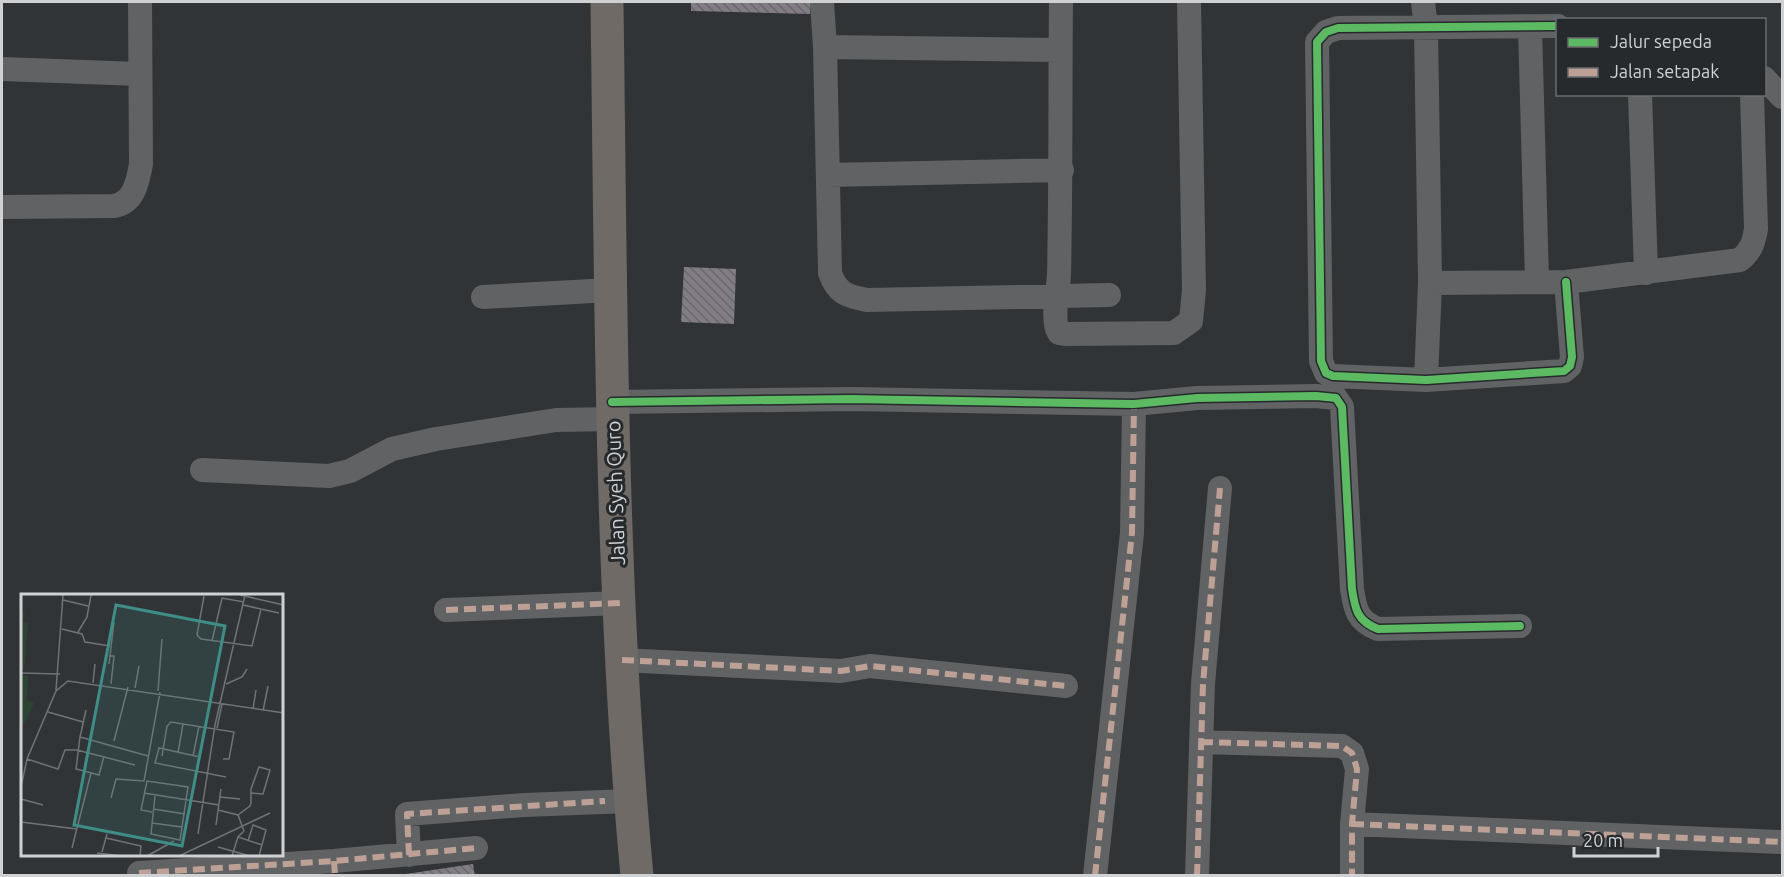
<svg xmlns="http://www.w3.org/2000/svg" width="1784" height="877" viewBox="0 0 1784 877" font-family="Ubuntu,sans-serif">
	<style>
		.building { fill: url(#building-back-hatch) }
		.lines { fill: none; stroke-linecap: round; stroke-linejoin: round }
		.minor { stroke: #616263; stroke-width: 24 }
		.primary { stroke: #6f6a65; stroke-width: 33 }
		.quiet { stroke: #bda197; stroke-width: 6; stroke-dasharray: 12 6; stroke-linecap: butt }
		.cycleway-casing { stroke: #262a2d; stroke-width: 11 }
		.cycleway { stroke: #5cba63; stroke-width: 8 }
		.labels { text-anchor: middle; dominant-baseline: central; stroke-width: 6; stroke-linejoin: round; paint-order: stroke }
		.street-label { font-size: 20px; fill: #cfd1d3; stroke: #262a2d }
		.inset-road { fill: none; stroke: #707375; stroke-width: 1.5 }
		.view { fill: #3f8d87; fill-opacity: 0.15; stroke: #3f8d87; stroke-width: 3 }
		.inset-edge { fill: none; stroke: #cfd1d3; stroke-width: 3 }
	</style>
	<defs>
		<pattern id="building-back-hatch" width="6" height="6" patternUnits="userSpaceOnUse" patternTransform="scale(1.5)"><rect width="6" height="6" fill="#827d85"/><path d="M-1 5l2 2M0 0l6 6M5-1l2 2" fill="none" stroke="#6a676c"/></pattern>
	</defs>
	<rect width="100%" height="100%" fill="#313436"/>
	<path class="building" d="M691,2H811L810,14L691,11Z
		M684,267L736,269L734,324L681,322Z
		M473,864L475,876H406V874Z"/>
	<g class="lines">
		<path class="minor" d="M822,2L825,47L830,273C837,293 846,296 867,300L1109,295
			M1061,2C1060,93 1061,184 1059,275C1058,292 1051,320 1059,333L1065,334L1174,333L1191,321L1194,290L1189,2
			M1423,2L1426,27L1430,283L1426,380
			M1558,26L1338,28L1326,32L1317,42L1321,361L1326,373L1333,376L1426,380L1564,371L1570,366L1572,357L1566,282
			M1530,27L1537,281
			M825,47L1060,50
			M2,69L140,74
			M1764,78L1782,97
			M1640,94L1646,273
			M828,175L1062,170
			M2,207L113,206C134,204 138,181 141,164L140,2
			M1430,283L1566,282L1740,260C1751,251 1754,242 1756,229L1752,94
			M483,297L610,290
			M612,402L852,399L1134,404L1197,398L1316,396L1336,398L1342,407L1352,589C1355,609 1357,621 1378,629L1520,626
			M202,470L329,476L350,471L392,449L436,439L556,420L612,419
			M446,610L620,603
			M622,660L841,671L870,666L1066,686
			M1201,742L1342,746L1352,753L1357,769L1352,824V876
			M1352,824L1782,842
			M409,855L407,814L524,805L630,801
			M139,873L334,861L476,848
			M1095,876L1132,533L1134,404
			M1197,876L1203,684L1220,488"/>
		<path class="primary" d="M607,2C611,293 610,585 637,876"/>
		<path class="quiet" d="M446,610L620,603
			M622,660L841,671L870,666L1066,686
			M1201,742L1342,746L1352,753L1357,769L1352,824V876
			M1352,824L1782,842
			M409,855L407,814L605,801
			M334,861L335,876
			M139,873L334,861L476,848
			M1095,876L1132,533L1134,404
			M1197,876L1203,684L1220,488"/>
		<g class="cycleway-casing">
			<path id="cycleway" d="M1558,26L1338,28L1326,32L1317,42L1321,361L1326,373L1333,376L1426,380L1564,371L1570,366L1572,357L1566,282
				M612,402L852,399L1134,404L1197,398L1316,396L1336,398L1342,407L1352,589C1355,609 1357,621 1378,629L1520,626"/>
		</g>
		<use href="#cycleway" class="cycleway"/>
	</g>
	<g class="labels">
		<g class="street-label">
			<text transform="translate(615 493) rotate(-92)">Jalan Syeh Quro</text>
		</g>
	</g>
	<g transform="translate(21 594)">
		<rect width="262" height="262" fill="#313436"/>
		<path d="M0,18H4L2,28L7,29L3,76L0,75ZM0,81L7,82L6,106L13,109L0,136Z" fill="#2c4432"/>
		<path class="inset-road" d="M219,1L263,11M183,2L176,41L180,45L231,52L240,15M42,6L67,12M222,11L258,19M41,35L61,40L64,48L89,52M57,38L66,23L70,1M191,47L201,4L223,8M88,62H93L90,90M88,70L93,28M0,79L39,80M72,89L74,70M205,90L221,83L226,75M114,94L118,72M35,96L42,1M137,97L141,45M232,115L235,96M242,117L247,92M27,118L62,128M196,134L201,110M59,143L65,116M93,147L107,93M157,159L162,130M83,162L78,181L55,175L59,143L127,162M141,162L146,132L150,128L213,138L208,165H202M172,162L178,132M179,163L138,154L134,169L205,183M6,165L37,175L44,156H56L114,171M0,193L6,165L35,97L47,87L263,119M123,199L198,211M199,203L219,205M90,204L95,185L123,187L139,98M0,205L22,211M132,215L164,220M197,216L217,221L223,237M131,218L120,216L126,187L167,193L159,246L130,240L134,202M217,221L229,212L230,209V195L238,173L249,176L242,200L230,199M0,228L56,235M131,229L161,233M195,231L200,195M177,240L194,131L224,1M217,243L241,251M85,244L120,252L119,262M227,247L232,231L245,236L238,262M197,253L229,262M51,254L70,179M81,258L86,240M76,259L102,262M126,262L153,247M158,262L249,219M211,262L217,243L223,237"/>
		<path class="view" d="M95,11L204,32L161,252L53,231Z"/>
		<rect width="262" height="262" class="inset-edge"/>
	</g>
	<rect width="1784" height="877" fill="none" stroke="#cfd1d3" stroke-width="6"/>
	<rect x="1556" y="18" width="210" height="78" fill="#262a2d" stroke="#6a6d6f" stroke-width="1.5"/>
	<rect x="1568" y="38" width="30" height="9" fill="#5cba63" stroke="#6a6d6f" stroke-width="1.5"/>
	<text x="1610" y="48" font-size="18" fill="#cfd1d3">Jalur sepeda</text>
	<rect x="1568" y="68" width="30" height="9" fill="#bda197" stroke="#6a6d6f" stroke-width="1.5"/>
	<text x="1610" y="78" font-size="18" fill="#cfd1d3">Jalan setapak</text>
	<path d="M1574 847v9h84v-9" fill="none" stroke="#cfd1d3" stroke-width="3"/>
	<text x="1583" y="847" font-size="18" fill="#cfd1d3" stroke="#262a2d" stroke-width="4.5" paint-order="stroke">20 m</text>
</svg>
